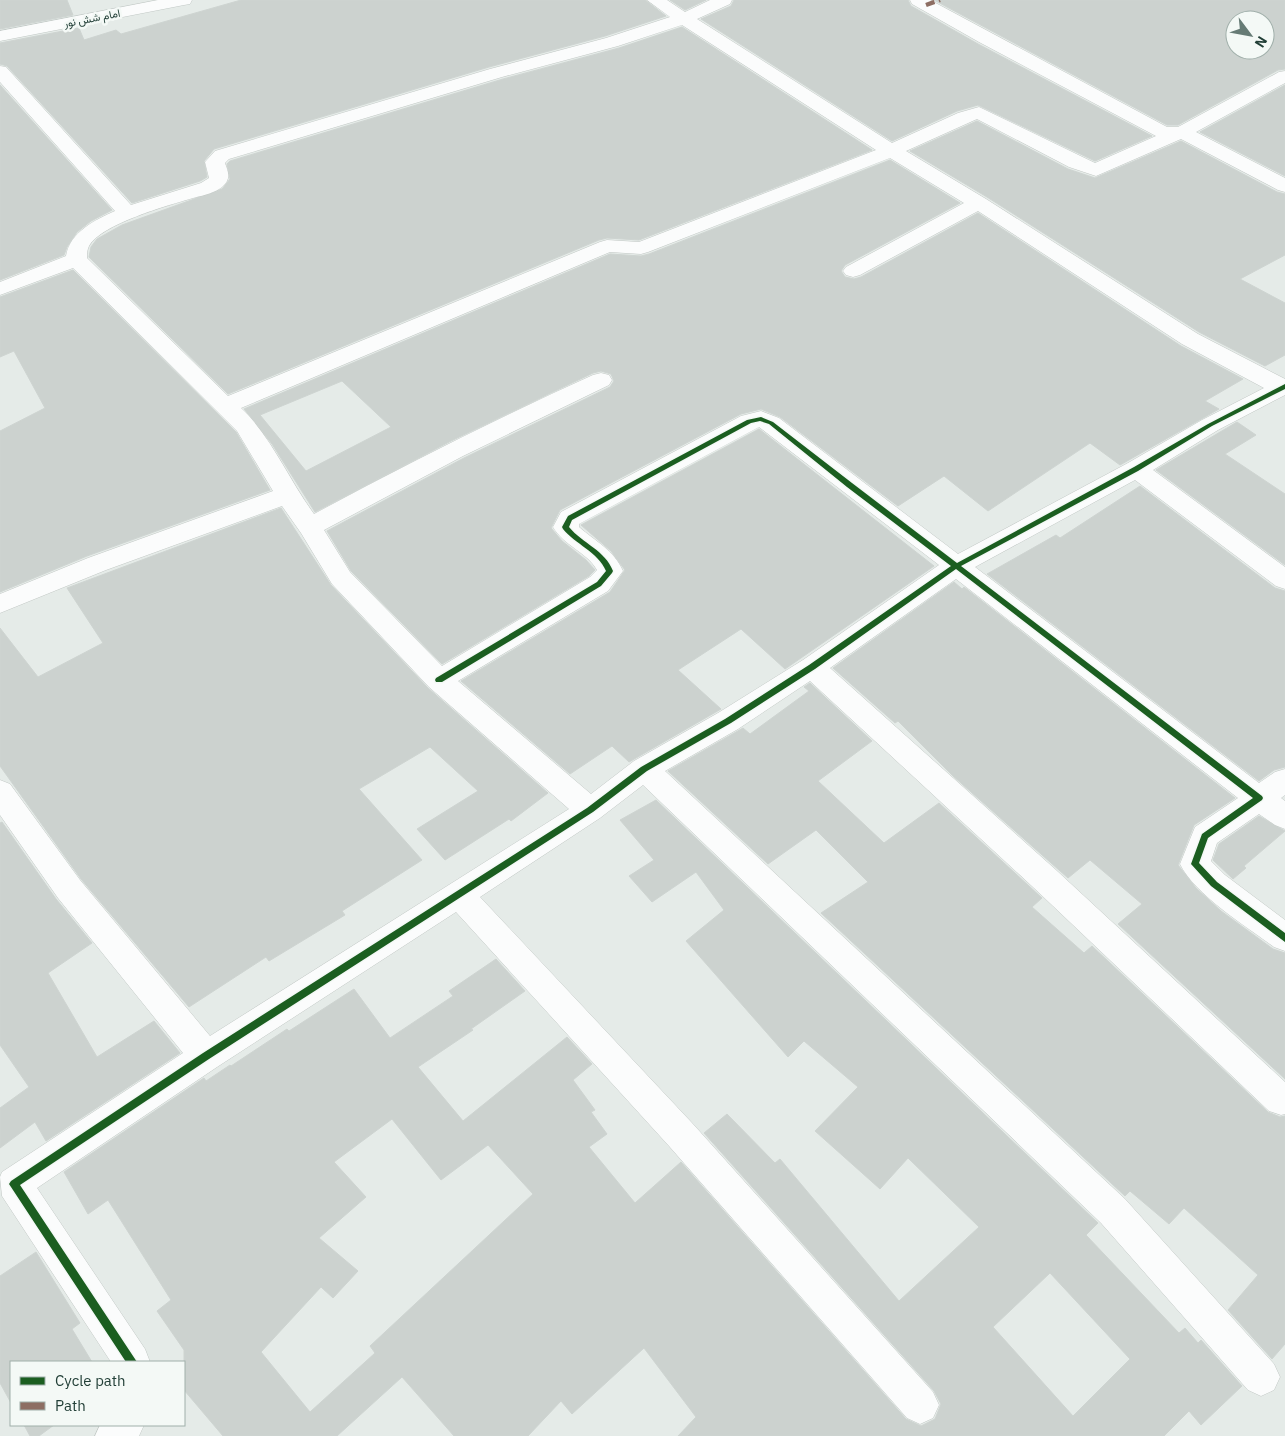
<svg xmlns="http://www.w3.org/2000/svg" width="1285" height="1436" viewBox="0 0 1285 1436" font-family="'IBM Plex Sans',Vazirmatn,sans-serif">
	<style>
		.building { fill: #ccd2cf; stroke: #ced4d1; fill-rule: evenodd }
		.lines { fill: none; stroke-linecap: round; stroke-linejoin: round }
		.street-casing { stroke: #c2c8c5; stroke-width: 1 }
		.secondary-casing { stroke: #c1c8c5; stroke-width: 1 }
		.street { fill: #fbfcfc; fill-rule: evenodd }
		.secondary { fill: #fbfcfc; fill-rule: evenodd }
		.quiet { stroke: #8d6e63; stroke-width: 4.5; stroke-dasharray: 9 4.5; stroke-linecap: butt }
		.cycleway-casing { stroke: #f4f9f6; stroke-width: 3 }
		.cycleway { fill: #1b5e20; fill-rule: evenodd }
		.labels { text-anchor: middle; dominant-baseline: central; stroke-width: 5; stroke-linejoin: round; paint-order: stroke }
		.far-street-label { font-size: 11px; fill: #223f37; stroke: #f4f9f6 }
	</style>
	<rect width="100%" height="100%" fill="#e5ebe8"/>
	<path class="building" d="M0,0H67L73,15L0,29Z
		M241,0H645L666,16L605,36L489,67L214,149L204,161L207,177L200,181L132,203L7,66L0,64V43L79,28L84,40L116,30L121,34Z
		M670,0H706L685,10Z
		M734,0H908L911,6L978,44L1152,136L1095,161L978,105L957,111L892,141L701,19L731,6Z
		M934,0H1285V69L1278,70L1178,125H1167ZM1235,20H1265V50H1235Z
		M682,27L872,150L639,240L607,238L599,240L228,394L89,257L91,247L97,239L122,225L222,189L230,179L227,164L230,161L503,79L619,48Z
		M0,85L112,210L91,221L77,232L67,247L64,255L0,280Z
		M1285,85V176L1200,132Z
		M977,121L1068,169L1095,178L1181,141L1277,192L1285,194V255L1240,279L1285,303V355L1265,366L1199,332L987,197L910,151Z
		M890,160L960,203L845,265L841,271L845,277L854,279L861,277L978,213L1181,346L1243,379L1205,401L1219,409L1120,465L1090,443L988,511L944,476L898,506L780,417L761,409L741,414L560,510L551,528L562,541L586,560L595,570L589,576L442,664L351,571L327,531L464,458L610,387L614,381L611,374L601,371L593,373L557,390L451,441L315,512L272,444L244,409L610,254L641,256L649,254ZM342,381L391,427L306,471L260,415Z
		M73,270L236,432L270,490L87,556L0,592V431L45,408L14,351L0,357V297Z
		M1237,422L1256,435L1225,454L1285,494V565L1156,470Z
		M759,429L934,566L785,669L741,629L678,670L721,709L629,762L612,746L570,774L461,681L610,592L625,570L611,551L581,525Z
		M1140,486L1275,588L1285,591V767L1274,770L1259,781L987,574L1056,535L1060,538Z
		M281,508L331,585L428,688L548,793L511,821L509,819L445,860L417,829L478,791L430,747L359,789L422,860L342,911L345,915L269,961L266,957L189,1007L81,879L0,766V628L38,677L103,643L67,588Z
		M954,582L962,589L964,587L1235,798L1194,825L1178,865L1196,888L1221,911L1273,949L1285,953V1079L1118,924L1142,904L1090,860L1068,878L953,776L898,721L895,723L833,668Z
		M810,683L872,741L818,781L884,843L939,803L1042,898L1032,907L1084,953L1092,946L1268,1112L1280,1117L1285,1116V1344L1272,1359L1228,1310L1258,1275L1184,1208L1169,1224L1130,1191L1125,1196L821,913L868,882L816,830L768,864L668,771L743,728L750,734L809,691L804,687Z
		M656,800L1098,1223L1086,1235L1179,1333L1185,1328L1198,1343L1201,1340L1242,1386L1201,1425L1189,1411L1164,1436H678L696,1417L644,1348L572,1414L561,1401L528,1436H454L402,1377L337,1436H223L184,1390V1350L157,1311L171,1300L108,1200L88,1214L64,1172L204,1078L206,1081L230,1065L231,1066L287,1029L289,1031L354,989L390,1038L453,996L449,991L496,959L525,991L471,1029L473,1030L418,1067L463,1121L567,1037L592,1064L573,1080L595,1110L591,1112L607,1134L589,1147L635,1203L681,1162L906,1419L921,1426L935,1419L941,1404L934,1391L704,1133L727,1114L775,1163L780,1159L899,1301L979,1227L908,1158L880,1189L815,1131L858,1087L804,1041L788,1057L686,941L724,910L696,872L652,902L629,876L654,860L620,820ZM392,1119L441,1180L488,1145L533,1194L370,1346L375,1353L310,1412L261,1352L321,1287L333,1298L358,1271L319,1238L366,1197L334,1162ZM1050,1273L1130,1359L1073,1416L993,1327Z
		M1259,816L1285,831L1244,866L1246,868L1233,879L1213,860L1219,844Z
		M2,822L56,899L92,943L48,973L97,1057L154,1021L180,1053L46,1141L35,1122L0,1148V1108L29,1087L0,1045V823Z
		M36,1252L80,1323L72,1329L92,1362H11V1403L0,1383V1276Z
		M24,1425H54L39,1436H30Z"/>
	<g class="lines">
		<g class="street-casing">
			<path id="street" d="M647,0H667L685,12L710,0H732L730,4L697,19L892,143L958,113L979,107L1095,163L1156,136L979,42L912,4L910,0H930L1167,127H1178L1279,72L1285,71V83L1196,132L1285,178V192L1278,190L1181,139L1096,176L1069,167L977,119L906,151L986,199L1198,334L1285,379V395L1218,430L1153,470L1285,567V589L1276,586L1135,480L975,567L1259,783L1275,772L1285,769V795L1281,798L1285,801V829L1275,825L1259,814L1217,843L1211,861L1225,875L1285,920V951L1274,947C1246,926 1195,895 1180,864L1195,827L1238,798L956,579L830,668L1056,870L1285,1082V1114L1281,1115L1269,1111L1034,888L810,681L738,729L665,771L1125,1199L1274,1364L1280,1377L1274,1390L1261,1396L1248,1390L1101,1223L643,785L600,818L480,897L693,1124L933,1392L939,1405L933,1418L920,1424L907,1418L669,1146L456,912L217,1067L37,1188L145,1349L150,1362H111L2,1196L0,1177L2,1172L183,1053L58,898L0,815V780L10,784L80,880L210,1036L569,809L429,687L332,584L301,533L282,506L106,570L0,613V594L88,558L273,491L237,431L73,268L0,295V282L66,256C70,232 95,220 115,211L0,82V66L6,67L131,205L201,183L209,178L205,162L215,151L490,69L606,38L670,17ZM682,25L876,150L639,242L607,240L600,242L228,396L87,258C87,254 87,250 89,246C101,224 169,205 193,198C204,195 221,192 227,181C230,175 227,169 225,163L229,159L502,77L618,46ZM890,158L964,203L846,267L843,271L846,275L853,277L860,275L978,211L1182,344L1264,388L1202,420L1128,463L958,554L779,418L761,411L741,416L561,512L553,527C564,546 587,552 597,570L590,577L442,666L350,572L324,530L463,456L609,385L612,380L609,375L601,373L593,375C498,418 405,465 314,514C289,480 271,436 241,408L610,252L641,254L648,252ZM759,427L939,565L803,660L718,713L634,761L591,794L458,681L608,591L623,571C614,550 596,542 579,527V524Z
				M100,1425H144L139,1436H95Z"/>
		</g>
		<g class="secondary-casing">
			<path id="secondary" d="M158,0H192L190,4L184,5L0,41V31Z"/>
		</g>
		<use href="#street" class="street"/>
		<use href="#secondary" class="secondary"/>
		<path class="quiet" d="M926,5L940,0"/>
		<g class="cycleway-casing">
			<path id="cycleway" d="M1285,384V389L1212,426L1138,471L961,566L1262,796L1263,798L1262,800L1208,838L1199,863L1217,882L1285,933V942L1211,886L1191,864L1202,834L1253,798L956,569L815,669L731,723L647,771L593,812L209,1059L20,1185L137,1362H126L11,1187L9,1184L11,1181L203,1053L587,808L641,767L725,719L809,665L951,566L847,487L769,424L760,421L751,423L572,520L569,527C583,544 605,550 613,571L612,573L601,586L442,682H436L435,680L436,678L597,582L606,571C598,552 575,544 563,529L562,527L568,516L747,420L761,417L773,422L852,483L957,563L1134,467L1208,424Z"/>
		</g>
		<use href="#cycleway" class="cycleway"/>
	</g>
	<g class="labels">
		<g class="far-street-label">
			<text transform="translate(92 18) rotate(-11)">امام شش نور</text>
		</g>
	</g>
	<rect x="10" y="1361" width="175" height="65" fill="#f4f9f6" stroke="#a0afaa"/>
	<rect x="20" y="1377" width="25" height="8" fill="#1b5e20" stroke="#a0afaa"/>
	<text x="55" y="1386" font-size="15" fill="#223f37">Cycle path</text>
	<rect x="20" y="1402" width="25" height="8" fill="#8d6e63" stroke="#a0afaa"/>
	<text x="55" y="1411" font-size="15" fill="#223f37">Path</text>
	<g transform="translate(1250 35) rotate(122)"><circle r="24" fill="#f4f9f6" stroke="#a0afaa"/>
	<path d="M0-4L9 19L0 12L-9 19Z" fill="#667b75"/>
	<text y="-8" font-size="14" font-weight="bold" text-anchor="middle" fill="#223f37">N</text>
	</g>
</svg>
